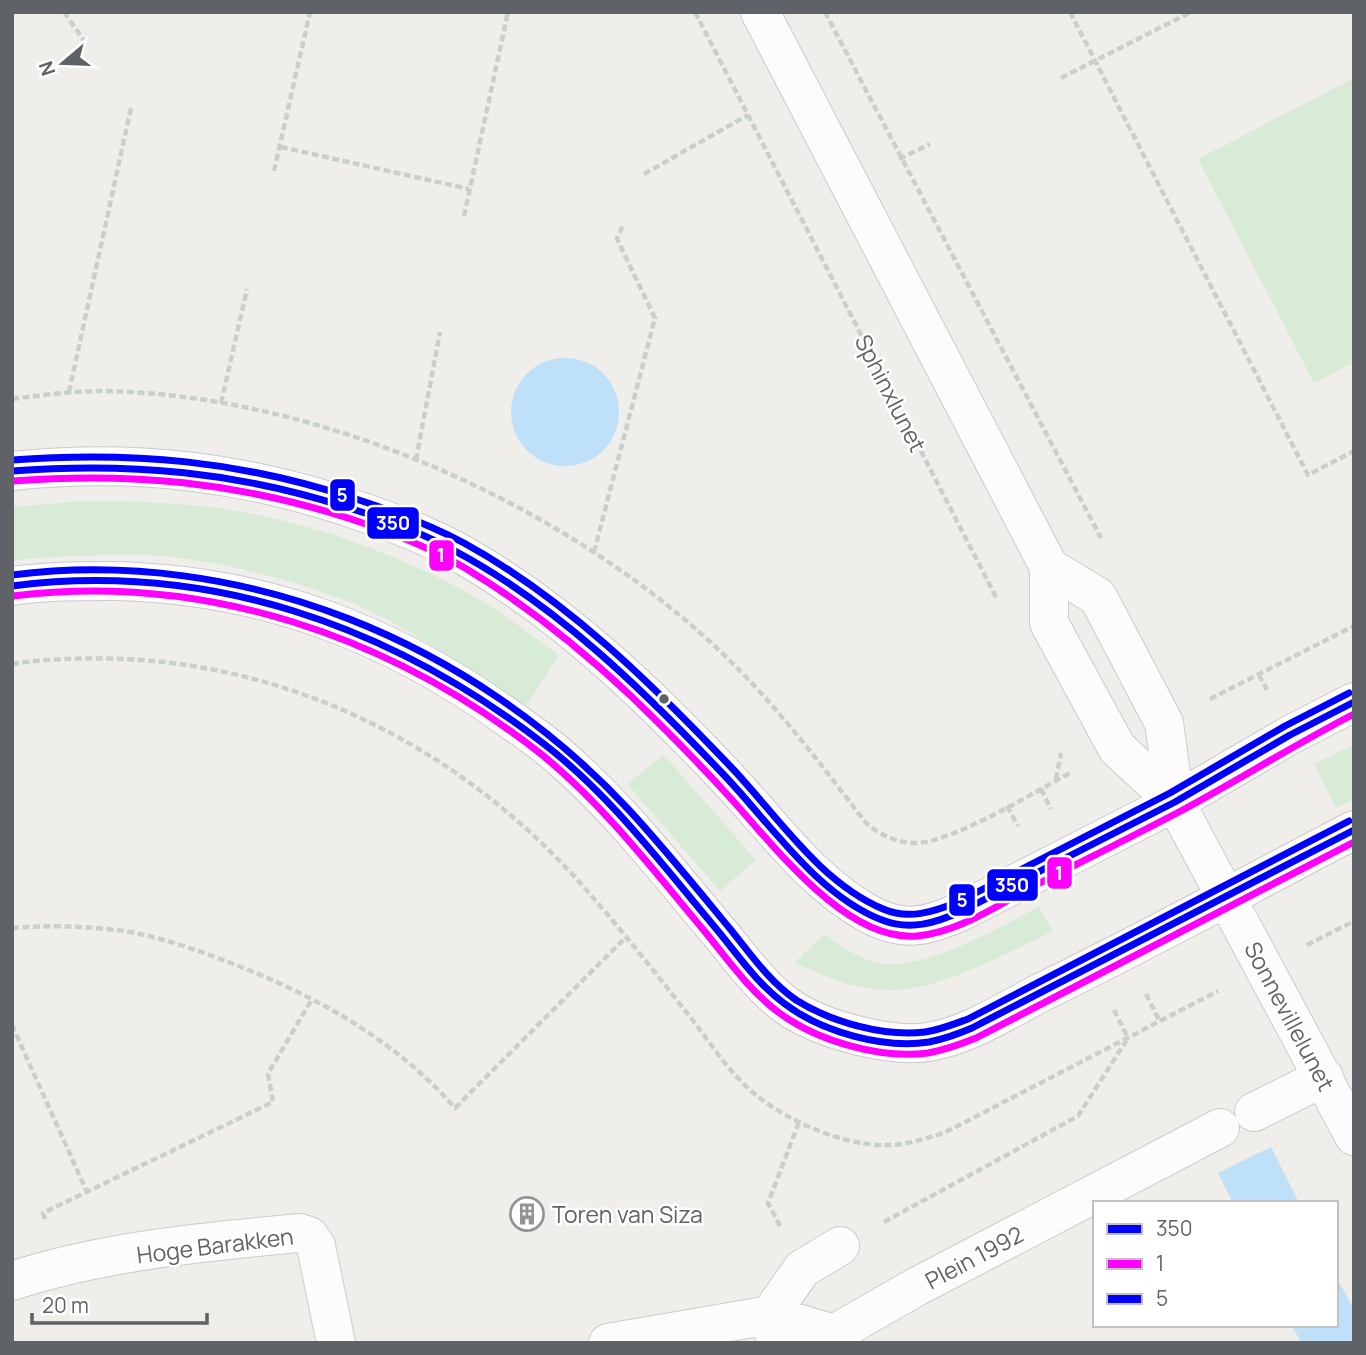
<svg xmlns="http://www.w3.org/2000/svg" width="1366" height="1355" viewBox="0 0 1366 1355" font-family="Manrope,sans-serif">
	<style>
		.green { fill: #d8ebd6 }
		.water { fill: #bfe0f9 }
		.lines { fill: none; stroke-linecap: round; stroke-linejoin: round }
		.street-casing { stroke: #cbcccc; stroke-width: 40 }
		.secondary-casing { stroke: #cacacb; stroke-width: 40 }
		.path { stroke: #cacfcc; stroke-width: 4.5; stroke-dasharray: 7 3.5; stroke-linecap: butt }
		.street { stroke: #fdfcfc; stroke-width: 38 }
		.secondary { stroke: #fdfcfc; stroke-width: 38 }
		.bus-1-casing { stroke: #fff; stroke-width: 12 }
		.bus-2-casing { stroke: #fff; stroke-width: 12 }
		.bus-3-casing { stroke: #fff; stroke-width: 12 }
		.bus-1 { stroke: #00f; stroke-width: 7 }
		.bus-2 { stroke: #f0f; stroke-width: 7 }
		.bus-3 { stroke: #00f; stroke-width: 7 }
		.bus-dot { fill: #5f6368; stroke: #fff; stroke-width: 2.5 }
		.labels { text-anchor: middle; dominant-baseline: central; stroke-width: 5; stroke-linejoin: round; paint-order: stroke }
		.street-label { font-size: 23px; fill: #5f6368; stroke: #fff }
		.poi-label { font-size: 23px; fill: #5f6368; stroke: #fff; text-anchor: start }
		.line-badge { stroke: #fff; stroke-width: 2.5 }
		.badge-label { font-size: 19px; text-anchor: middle; font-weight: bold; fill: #fff }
	</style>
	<rect width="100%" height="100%" fill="#efeeea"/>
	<path class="green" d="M1354,78V362L1314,383L1198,159Z
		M81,501C129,501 177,502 225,509C310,522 391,552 466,592C499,609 529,634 559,655L525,707C471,671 412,628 352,603C292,579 210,558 145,555C101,554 57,557 12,560V507Z
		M1354,744V799L1336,808L1314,764Z
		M664,755L756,860L720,891L627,784Z
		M1039,907L1053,931C1007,953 937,992 886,990C853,989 824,977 795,962L824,934C839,945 854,955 871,961C918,976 997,928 1039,907Z"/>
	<path class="water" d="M511 412a54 54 0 1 1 108 0a54 54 0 1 1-108 0Z
		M1271,1147L1299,1203H1233L1218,1173Z
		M1336,1276L1354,1310V1343H1301L1292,1325H1336Z"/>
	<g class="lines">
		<g class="street-casing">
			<path id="street" d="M760,12L1049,567V623L1117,748L1175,802L1354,1136
				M1049,567L1098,597L1164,723L1175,802
				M1254,1112L1324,1077
				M12,1281C104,1251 203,1242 299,1233L309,1236L316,1246L336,1343
				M775,1338L770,1315L802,1269L840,1246
				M608,1343L770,1315L834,1334L916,1287L1220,1128"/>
		</g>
		<g class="secondary-casing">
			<path id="secondary" d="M12,471C137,458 250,472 368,514C403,526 438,540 470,559C568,617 650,696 728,779C772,825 810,881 867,913C903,933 927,927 962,911L1175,802L1290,735L1354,702
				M12,586C46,581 80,581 113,581C263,584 391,633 511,720C528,732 546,744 561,758C620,809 668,872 718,931C741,958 763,991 793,1010C825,1030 891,1048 928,1042C968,1036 1007,1010 1042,992C1147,941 1250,884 1354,830"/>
		</g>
		<path class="path" d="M64,12L85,42
			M695,12L997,599
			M825,12L1101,538
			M1070,12L1308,475L1354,451
			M1061,78L1191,12
			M281,147L469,189
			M899,159L930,144
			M274,171L310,12
			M644,174L748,115
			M464,216L508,12
			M69,392L131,108
			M12,399C42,395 72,391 102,391C327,394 590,514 745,676C789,722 827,772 866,823C880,835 895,842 915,843C952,843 1036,791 1072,772
			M221,403L247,289
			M416,460L440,332
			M594,552L655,318L617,239L623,225
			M12,664C49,658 87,658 124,659C305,667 471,756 589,893C624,933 658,976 691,1018C711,1044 730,1074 756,1095C792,1124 854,1151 901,1144C915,1142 930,1137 944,1133L1218,991
			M1259,675L1267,690
			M1210,699L1354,626
			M1056,779L1061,753
			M1041,789L1051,809
			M1007,806L1018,826
			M12,928C48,925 88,926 124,931C155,936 185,946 215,957C305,990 391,1035 455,1108L626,937
			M1307,945L1354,921
			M1146,994L1160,1022
			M1114,1010L1128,1038
			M12,1025L87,1192
			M45,1219L43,1213L273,1102L268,1074L312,999
			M884,1222L1078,1116L1128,1038
			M780,1226L768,1203L799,1122"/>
		<use href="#street" class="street"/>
		<use href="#secondary" class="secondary"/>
		<g class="bus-1-casing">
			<path id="bus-1" d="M12,471C131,462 239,472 352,509C388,520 422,533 455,551C558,606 644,691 723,774C770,823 817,895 882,920C910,931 936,923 962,911L1175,802L1290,735L1354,702
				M12,586C208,561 390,625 544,744C609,794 660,862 713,925C736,952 756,983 785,1004C822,1032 883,1049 929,1042C944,1039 958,1034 972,1028L1354,830"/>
		</g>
		<g class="bus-2-casing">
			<path id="bus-2" d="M13,481C131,472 237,482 351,519C390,532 429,547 465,568C525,604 580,648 631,696C663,727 694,758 724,791C770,840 843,942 917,936C960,932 1001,903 1038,884C1085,860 1131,837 1177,813C1237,781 1294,745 1354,714
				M13,596C204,572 391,636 541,754C604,805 654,871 706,933C728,960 749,990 778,1012C817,1041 879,1059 928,1053C945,1050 961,1044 976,1038L1354,842"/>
		</g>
		<g class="bus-3-casing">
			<path id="bus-3" d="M12,460C133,451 241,461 356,499C393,511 430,525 464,543C566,599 651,683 730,766C777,815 819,882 883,909C909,920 933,912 958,902L1170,793L1285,726L1349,693
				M12,575C242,546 473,642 629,810C665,849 698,890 731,930C751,955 770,982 796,1000C831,1022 884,1037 925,1032C940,1030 954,1024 968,1019L1349,821"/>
		</g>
		<use href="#bus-1" class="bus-1"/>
		<use href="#bus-2" class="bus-2"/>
		<use href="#bus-3" class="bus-3"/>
	</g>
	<defs>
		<g id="building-ring" transform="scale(1.75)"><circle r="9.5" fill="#fff" stroke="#919496" stroke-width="1.5"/><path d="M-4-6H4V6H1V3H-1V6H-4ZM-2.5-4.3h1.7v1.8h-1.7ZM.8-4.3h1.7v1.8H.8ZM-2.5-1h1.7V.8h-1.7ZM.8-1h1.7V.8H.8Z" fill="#919496"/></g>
	</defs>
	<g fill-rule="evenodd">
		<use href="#building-ring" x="527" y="1214"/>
	</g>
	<circle class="bus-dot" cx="664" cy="699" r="6"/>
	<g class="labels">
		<g class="street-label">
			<text transform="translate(891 393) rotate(63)">Sphinxlunet</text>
			<text transform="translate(1290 1016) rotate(62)">Sonnevillelunet</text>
			<text transform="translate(215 1245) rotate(-7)">Hoge Barakken</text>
			<text transform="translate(974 1257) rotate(-28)">Plein 1992</text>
		</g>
		<g class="poi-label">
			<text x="552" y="1214">Toren van Siza</text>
		</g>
	</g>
	<g class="line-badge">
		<rect x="329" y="478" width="27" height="34" rx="7" fill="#00f"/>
		<rect x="366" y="506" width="54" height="34" rx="7" fill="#00f"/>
		<rect x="428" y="539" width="27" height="33" rx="7" fill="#f0f"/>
		<rect x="1046" y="856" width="27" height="34" rx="7" fill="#f0f"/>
		<rect x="986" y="868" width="53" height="34" rx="7" fill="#00f"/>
		<rect x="948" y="883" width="28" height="34" rx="7" fill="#00f"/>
	</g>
	<g class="badge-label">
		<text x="342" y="502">5</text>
		<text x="393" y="530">350</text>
		<text x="441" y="562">1</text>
		<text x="1059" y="880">1</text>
		<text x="1012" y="892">350</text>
		<text x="962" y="907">5</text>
	</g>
	<rect width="1366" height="1355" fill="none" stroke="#5f6368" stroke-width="28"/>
	<rect x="1093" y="1201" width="245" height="126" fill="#ffffff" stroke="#bfc1c3" stroke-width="2"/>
	<rect x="1107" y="1224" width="35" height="10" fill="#0000ff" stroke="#bfc1c3" stroke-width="2"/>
	<text x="1156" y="1236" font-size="21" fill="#5f6368">350</text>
	<rect x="1107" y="1259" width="35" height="10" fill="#ff00ff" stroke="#bfc1c3" stroke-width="2"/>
	<text x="1156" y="1271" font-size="21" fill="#5f6368">1</text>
	<rect x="1107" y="1294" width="35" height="10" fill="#0000ff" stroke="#bfc1c3" stroke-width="2"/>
	<text x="1156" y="1306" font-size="21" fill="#5f6368">5</text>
	<g transform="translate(63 63) rotate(251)" stroke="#ffffff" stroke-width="5" paint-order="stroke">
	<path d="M0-5L12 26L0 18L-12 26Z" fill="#5f6368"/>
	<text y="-10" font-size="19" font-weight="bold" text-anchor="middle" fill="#5f6368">N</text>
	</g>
	<path d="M32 1313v10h175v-10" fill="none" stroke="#5f6368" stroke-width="3.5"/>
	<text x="42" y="1313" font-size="21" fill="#5f6368" stroke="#ffffff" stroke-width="5" paint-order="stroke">20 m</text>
</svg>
